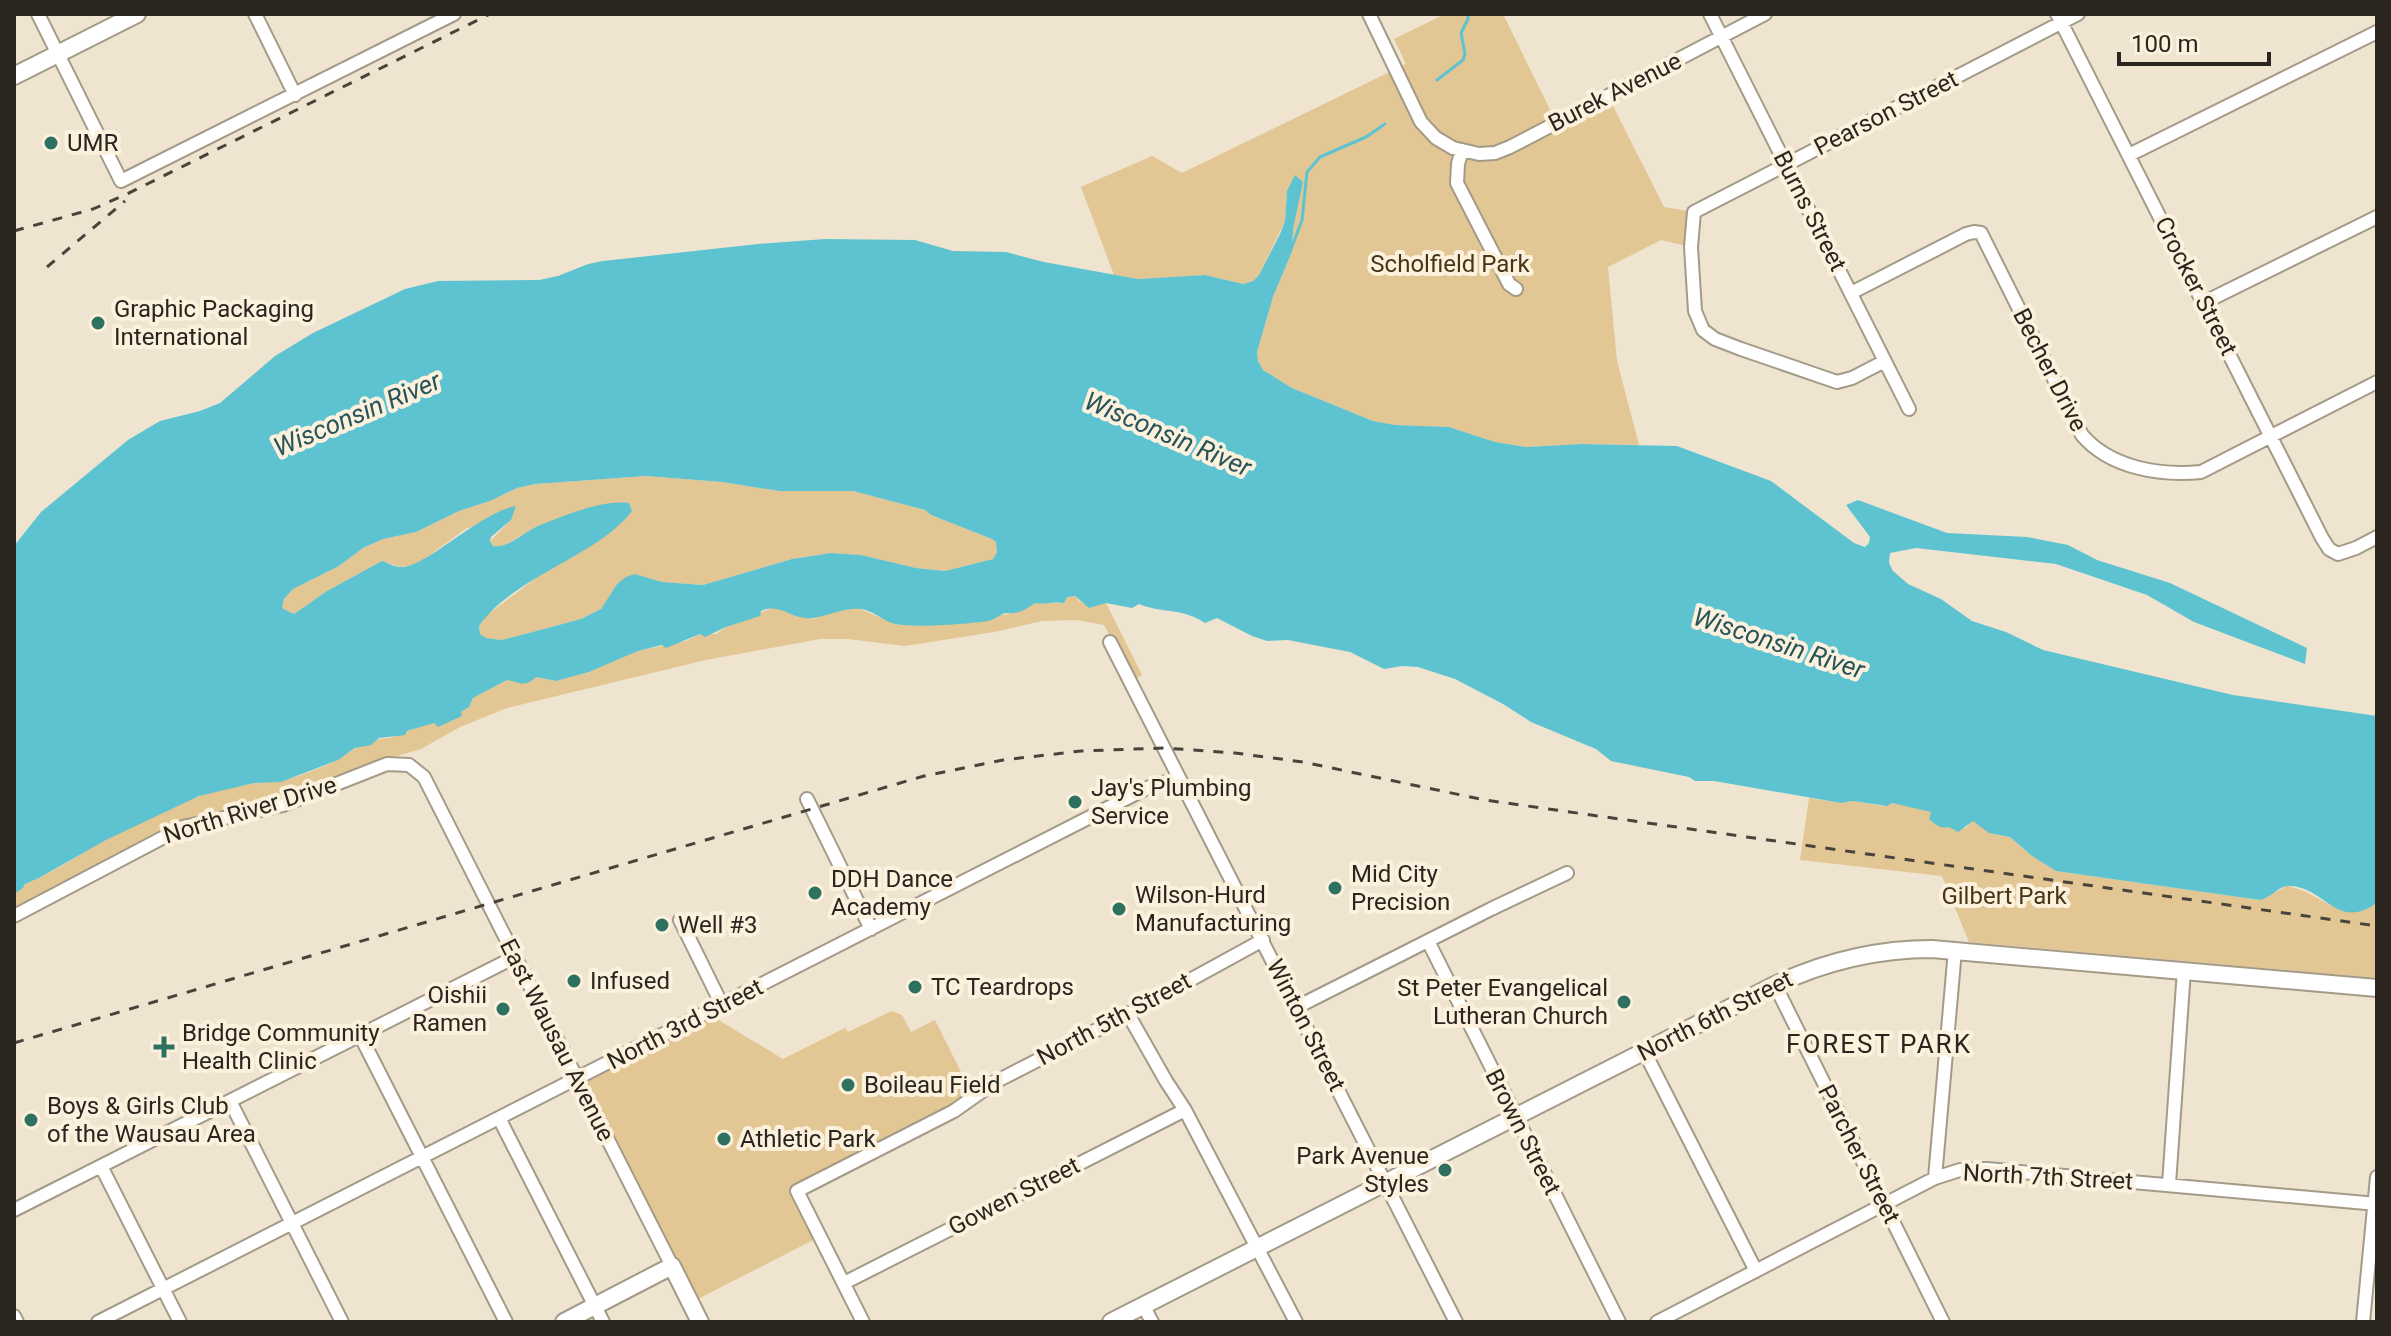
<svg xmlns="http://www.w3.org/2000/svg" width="2391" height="1336" viewBox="0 0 2391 1336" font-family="Roboto,sans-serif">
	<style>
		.green { fill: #e2c693 }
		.water { fill: #5ec3d1; fill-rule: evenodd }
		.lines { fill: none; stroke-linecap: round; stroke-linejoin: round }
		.stream { stroke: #5ec3d1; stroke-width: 3 }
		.minor-casing { stroke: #a49a87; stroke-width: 16 }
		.major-casing { stroke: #a49a87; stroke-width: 20 }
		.minor { stroke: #fff; stroke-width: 12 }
		.major { stroke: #fff; stroke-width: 16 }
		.rail { stroke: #49443b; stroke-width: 3; stroke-dasharray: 10 10; stroke-linecap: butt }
		.poi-dot { fill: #2f7161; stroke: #fcf1dd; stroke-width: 3 }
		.labels { text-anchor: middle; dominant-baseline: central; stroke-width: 8; stroke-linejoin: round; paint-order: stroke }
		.street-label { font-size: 24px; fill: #2a261f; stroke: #fcf1dd }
		.poi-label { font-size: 24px; fill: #2a261f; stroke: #fcf1dd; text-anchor: start }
		.park-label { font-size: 24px; fill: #453617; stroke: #fcf1dd }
		.water-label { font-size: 26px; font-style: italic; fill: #27545a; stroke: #fcf1dd }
		.neighbourhood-label { font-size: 26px; letter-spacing: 2px; fill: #2a261f; stroke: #fcf1dd }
	</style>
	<rect width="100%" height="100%" fill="#efe4d0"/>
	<path class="green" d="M1445,14H1503L1559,128L1611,102L1664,207L1694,212L1691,247L1661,240L1608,267L1617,361L1639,445L1582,444L1526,447L1495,442L1449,427L1395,425L1373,421L1292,388L1263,370L1258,361L1257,352L1273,297L1291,254L1294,224L1287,191L1285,221L1259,275L1253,281L1243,284L1205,275L1138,279L1114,275L1081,187L1152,156L1182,173L1406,64L1394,39Z
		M646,476L722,482L779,491H853L925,510L931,515L992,539L996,541L997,552L993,559L945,571L916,568L861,555L831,553L792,559L703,585L662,582L635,574L617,584L601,609L581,619L502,640L485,638L480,634L479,626L487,615L536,578V527L501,547L493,546L490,541L511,520L467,528L416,565L401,567L382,561L327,591L294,614L282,608L284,599L293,589L339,566L363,548L383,539L416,532L459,511L490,501L517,488L535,484Z
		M1075,596L1079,601L1092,608L1099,603H1106L1142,675L1134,679L1104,625L1076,620L1042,621L994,632L905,646L848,639H820L706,660L507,708L460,727L421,749L360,767L296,794L176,821L14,910V894L23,888L25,884C54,873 79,854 106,840C134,825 164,810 194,798C213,791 234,786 254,783C271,780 285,782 301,775C313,770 330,765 340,758C354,749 373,738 389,738L461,712L469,707L473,698L507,680H532L536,677L556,681L589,672L638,651L686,641L701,634H716L726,627L774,607L813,619L828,612L858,608L897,625L991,620L999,615L1010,614L1035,603H1061L1067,597Z
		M1809,798L1841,803L1853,801L1882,806L1892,803L1905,805L1931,812L1949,827L1966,828L1973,820L1989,833L2010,837L2032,856L2056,871L2260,900L2287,886C2324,893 2339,926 2377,903V978L1969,942L1942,876L1800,860Z
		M715,1010L720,1021L783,1059L845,1028L848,1032L892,1011L902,1015L911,1032L935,1020L974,1098L796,1190L819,1237L690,1303L577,1080Z"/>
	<path class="water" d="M1295,175L1303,182L1294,224L1291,254L1273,297L1257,352L1258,361L1263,370L1292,388L1373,421L1395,425L1449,427L1495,442L1526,447L1582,444L1677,446L1771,481L1854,543L1865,547L1869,543L1870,537L1846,505L1858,500L1947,533L2027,537L2068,545L2097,560L2170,583L2307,648L2305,664L2194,622L2147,595L2056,564L1916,548L1890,553L1889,563L1893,571L1908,584L1941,599L1972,621L2006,632L2043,650L2233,695L2377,716V903C2335,932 2325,885 2288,886C2277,887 2271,898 2260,900L2056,871L2032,856L2010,837L1989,833L1973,821L1958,832L1949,827C1940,829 1936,825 1929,819L1931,812L1892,803L1887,806L1853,801L1841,803L1714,781H1695L1689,777L1611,761L1596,749L1531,722L1503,704L1455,679L1418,667L1402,666L1384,669L1350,652L1288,640L1267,641L1252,636L1217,618L1205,623C1181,607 1163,614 1139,604L1132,608L1106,603L1089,608L1075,596L1067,597L1064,603C1054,601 1045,605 1035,603C1026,610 1016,615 1005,613C999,615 994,620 988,621C967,624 916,628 895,624C883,621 874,611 861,609C844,607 829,616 813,618C792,621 781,602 761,611L760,616L726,627L705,637L700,634L666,648L662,645L638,651L589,672L556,681L536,677C525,688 520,682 507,680L473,698L469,707L461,712L462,716L438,727L434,723L407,731L405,735L379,738L371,745L355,748L338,760L281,782L254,783L199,796L106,840L39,878L25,884L23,888L14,894V546L41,512L128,440L160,421L200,411L220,403L275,356L313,333L405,289L438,281L539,280L558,276L588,264L603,261L758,244L825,239L915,240L953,251L1006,252L1044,262L1138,279L1205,275L1243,284L1253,281L1259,275L1280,234L1285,221L1287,191ZM646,476L722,482L779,491H853L925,510L931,515L992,539L996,542L997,552L993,559L945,571L916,568L861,555L831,553L792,559L703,585L662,582L635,574L626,577L617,584L601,609L581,619L502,640L486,638L480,634L479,626C515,575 597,557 632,511L629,503C600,500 566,515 538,526C524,532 509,548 493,546L490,541L491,537L511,520L516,506C480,512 423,570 400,567C395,567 388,563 382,561L327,591L294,614L282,608L284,599L293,589L339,566L363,548L383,539L416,532L459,511L490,501L517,488L535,484Z"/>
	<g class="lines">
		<path class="stream" d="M1437,80L1463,60L1465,54L1461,33L1468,19V14
			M1290,252L1302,220L1307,172L1320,157L1366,137L1385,124"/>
		<g class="minor-casing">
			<path id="minor" d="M38,14L121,181L454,14
				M255,14L295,95
				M1369,14L1421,122L1436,138L1453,148L1479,154L1495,153L1510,147L1765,14
				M1710,14L1909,409
				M2057,14L2322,538L2329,549L2338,554L2356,548L2377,537
				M1462,150L1458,164L1457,183L1509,284L1516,289
				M2129,155L2377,32
				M1851,293L1966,234L1974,232L1981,233L2082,435C2110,468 2160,476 2201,472L2377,382
				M2205,302L2377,217
				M1885,361L1852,378L1837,382L1741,349L1715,339L1703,330L1695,311L1691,247L1694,212L2078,14
				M1110,642L1456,1322
				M807,799L871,929
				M14,916L183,827L283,805L387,764L409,765L424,777L672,1266
				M680,920L722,1005
				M1428,941L1619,1322
				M1775,985L1943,1322
				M1297,1007L1491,909L1567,873
				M1128,1014L1166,1081L1185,1110L1296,1322
				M360,1035L506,1322
				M1644,1051L1756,1271
				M230,1101L342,1322
				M499,1118L603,1322
				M101,1166L180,1322
				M1935,1178L1955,950
				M2169,1184L2184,970
				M14,1210L515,957
				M844,1283L1185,1110
				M1143,1305L1152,1322
				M14,1316L17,1322
				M98,1322L1143,790C1160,782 1172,777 1187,791
				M863,1322L797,1191L954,1111L995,1082L1128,1014L1263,940
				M1657,1322L1935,1178L1960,1170L1987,1169L2377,1204
				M2363,1322L2377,1177"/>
		</g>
		<g class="major-casing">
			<path id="major" d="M14,76L137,14
				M564,1322L672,1266L700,1322
				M1111,1322L1775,985C1826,961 1876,949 1932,949L2377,988"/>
		</g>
		<use href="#minor" class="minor"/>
		<use href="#major" class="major"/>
		<path class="rail" d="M14,231L93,209L127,194L490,14
			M47,267L125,201
			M14,1043L924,776L1003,760L1081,751L1164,748L1235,753L1303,762L1485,800L2377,926"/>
	</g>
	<g class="poi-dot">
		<circle cx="51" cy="143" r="8"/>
		<circle cx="98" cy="323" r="8"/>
		<circle cx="1075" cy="802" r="8"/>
		<circle cx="1335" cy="888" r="8"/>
		<circle cx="815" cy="893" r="8"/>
		<circle cx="1119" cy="909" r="8"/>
		<circle cx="662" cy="925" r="8"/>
		<circle cx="574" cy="981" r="8"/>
		<circle cx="915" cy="987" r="8"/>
		<circle cx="1624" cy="1002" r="8"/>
		<circle cx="503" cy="1009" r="8"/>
		<path d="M160 1035h8v8h8v8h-8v8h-8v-8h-8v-8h8z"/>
		<circle cx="848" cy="1085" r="8"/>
		<circle cx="31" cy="1120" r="8"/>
		<circle cx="724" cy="1139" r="8"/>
		<circle cx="1445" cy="1170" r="8"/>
	</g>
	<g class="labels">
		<g class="street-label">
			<text transform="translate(1615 92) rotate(-27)">Burek Avenue</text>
			<text transform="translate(1886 113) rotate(-27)">Pearson Street</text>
			<text transform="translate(1810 211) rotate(63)">Burns Street</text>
			<text transform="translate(2196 286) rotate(63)">Crocker Street</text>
			<text transform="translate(2050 370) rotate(63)">Becher Drive</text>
			<text transform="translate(250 810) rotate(-17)">North River Drive</text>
			<text transform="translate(1715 1016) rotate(-27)">North 6th Street</text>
			<text transform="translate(1114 1019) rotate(-28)">North 5th Street</text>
			<text transform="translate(685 1024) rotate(-27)">North 3rd Street</text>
			<text transform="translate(1306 1025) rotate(63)">Winton Street</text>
			<text transform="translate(557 1040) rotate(63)">East Wausau Avenue</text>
			<text transform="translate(1523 1132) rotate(63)">Brown Street</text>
			<text transform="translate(1859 1154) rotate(63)">Parcher Street</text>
			<text transform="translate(2048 1177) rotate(3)">North 7th Street</text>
			<text transform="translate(1014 1196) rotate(-27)">Gowen Street</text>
		</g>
		<g class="poi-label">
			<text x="67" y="143">UMR</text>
			<text x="114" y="309">Graphic Packaging<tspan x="114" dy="28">International</tspan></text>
			<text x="1091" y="788">Jay's Plumbing<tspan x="1091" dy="28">Service</tspan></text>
			<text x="1351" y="874">Mid City<tspan x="1351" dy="28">Precision</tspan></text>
			<text x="831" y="879">DDH Dance<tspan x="831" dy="28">Academy</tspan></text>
			<text x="1135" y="895">Wilson-Hurd<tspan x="1135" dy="28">Manufacturing</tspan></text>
			<text x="678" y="925">Well #3</text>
			<text x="590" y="981">Infused</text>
			<text x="931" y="987">TC Teardrops</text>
			<text x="1608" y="988" text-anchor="end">St Peter Evangelical<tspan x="1608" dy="28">Lutheran Church</tspan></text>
			<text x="487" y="995" text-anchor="end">Oishii<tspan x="487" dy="28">Ramen</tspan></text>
			<text x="182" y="1033">Bridge Community<tspan x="182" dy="28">Health Clinic</tspan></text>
			<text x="864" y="1085">Boileau Field</text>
			<text x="47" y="1106">Boys &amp; Girls Club<tspan x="47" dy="28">of the Wausau Area</tspan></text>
			<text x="740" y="1139">Athletic Park</text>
			<text x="1429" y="1156" text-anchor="end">Park Avenue<tspan x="1429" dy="28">Styles</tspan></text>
		</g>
		<g class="park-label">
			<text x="1450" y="264">Scholfield Park</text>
			<text x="2004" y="896">Gilbert Park</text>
		</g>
		<g class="water-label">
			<text transform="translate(357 414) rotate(-23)">Wisconsin River</text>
			<text transform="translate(1168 434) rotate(23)">Wisconsin River</text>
			<text transform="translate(1779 643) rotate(18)">Wisconsin River</text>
		</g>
		<g class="neighbourhood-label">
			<text x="1879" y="1044">FOREST PARK</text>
		</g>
	</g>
	<rect width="2391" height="1336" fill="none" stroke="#2a261f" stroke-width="32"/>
	<path d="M2119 52v12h150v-12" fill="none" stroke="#2a261f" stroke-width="4"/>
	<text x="2131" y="52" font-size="24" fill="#2a261f" stroke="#fcf1dd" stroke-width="6" paint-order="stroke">100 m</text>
</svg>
